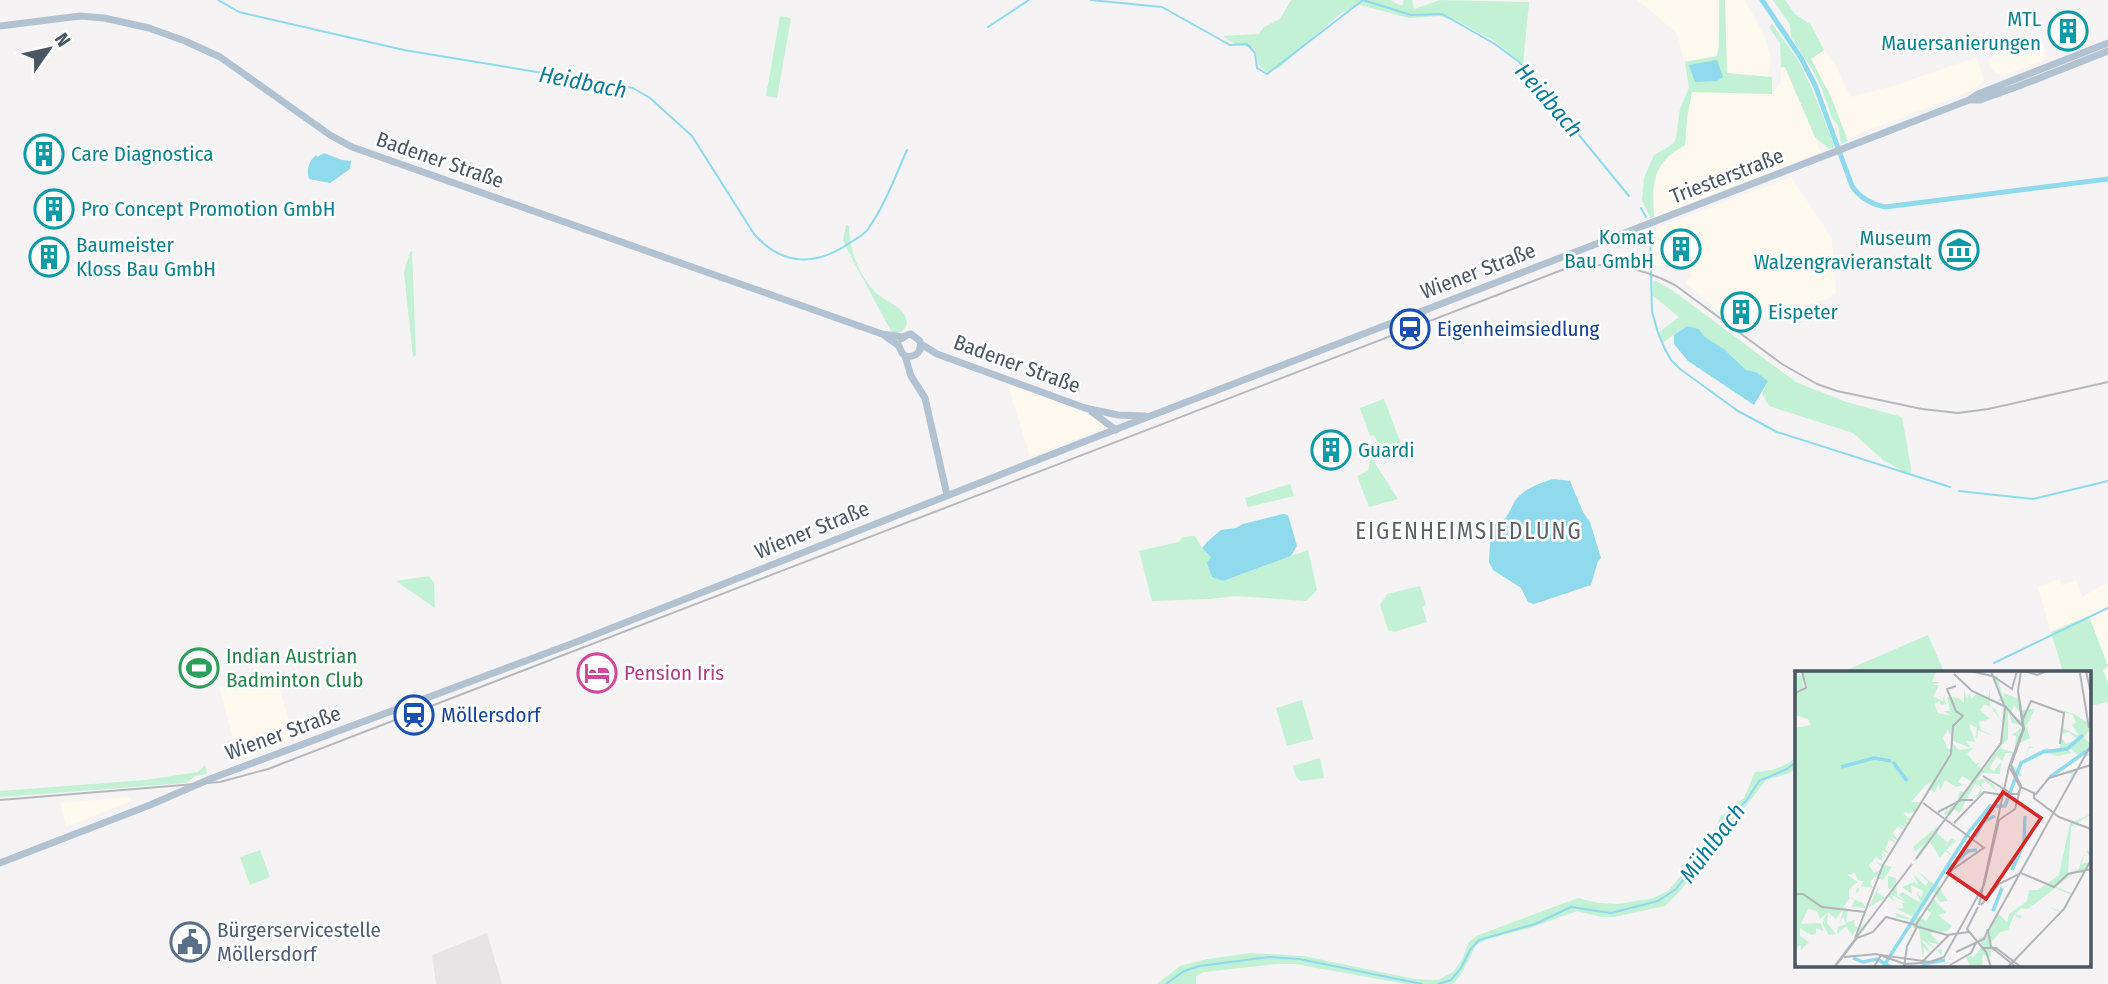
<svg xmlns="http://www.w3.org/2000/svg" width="2108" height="984" viewBox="0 0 2108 984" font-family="'Fira Sans Condensed',sans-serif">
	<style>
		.commercial { fill: #fdf9ef }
		.education { fill: #e6e4e5 }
		.green { fill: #c3f1d5 }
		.water { fill: #90daee }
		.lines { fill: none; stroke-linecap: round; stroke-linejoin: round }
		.stream { stroke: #90daee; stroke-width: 2 }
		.canal { stroke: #90daee; stroke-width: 5 }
		.major { stroke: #b3c2d1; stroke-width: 7 }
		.tram { stroke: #b5b8bd; stroke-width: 2 }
		.labels { text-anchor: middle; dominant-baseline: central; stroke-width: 5; stroke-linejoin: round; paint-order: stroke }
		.culture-label { font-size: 21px; fill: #0d838f; stroke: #fff; text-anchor: start }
		.street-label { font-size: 21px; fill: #4a5661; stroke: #fff }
		.transit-label { font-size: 21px; fill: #164399; stroke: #fff; text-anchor: start }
		.leisure-label { font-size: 21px; fill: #27864d; stroke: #fff; text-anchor: start }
		.hotel-label { font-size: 21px; fill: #b23c85; stroke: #fff; text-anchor: start }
		.service-label { font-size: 21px; fill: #4e5e75; stroke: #fff; text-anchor: start }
		.water-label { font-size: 23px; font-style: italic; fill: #0c7c9b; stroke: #fff }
		.neighbourhood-label { font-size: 23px; letter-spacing: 2px; fill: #5f6368; stroke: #fff }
		.inset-river { fill: none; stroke: #90daee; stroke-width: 3.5 }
		.inset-road { fill: none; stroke: #b1b4b9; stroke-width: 2 }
		.view { fill: #d62828; fill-opacity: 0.15; stroke: #d62828; stroke-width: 3.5 }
		.inset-edge { fill: none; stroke: #4a5661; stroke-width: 3.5 }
	</style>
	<rect width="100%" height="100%" fill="#f5f3f3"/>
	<path class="commercial" d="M1637,0H1717L1718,46L1716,56L1684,61L1677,33Z
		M1725,0H1745L1765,37L1771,59L1768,77L1727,73Z
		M2069,13L2082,44L2076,46L2065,44L2049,33L2048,30Z
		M2038,38L2042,41L2047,57L2042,61L2002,76L1993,71L1988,60L1999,53Z
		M1824,50L1836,66L1850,97L1896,85L1977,57L1984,81L1973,90L1851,137L1848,141L1831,97L1811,59Z
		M1781,67H1785L1821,152L1654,217L1653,198L1658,168L1674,151L1685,145L1687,119L1692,92L1772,94L1781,82Z
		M1791,177L1832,238L1836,293L1830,298L1762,318L1752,331L1731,322L1685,282L1692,277L1684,257L1656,267L1653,234H1656V228Z
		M1008,385L1038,393L1085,413L1105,424L1106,427L1030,457Z
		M2059,579L2062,585L2072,582L2076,579L2082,597L2108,582V683L2089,617L2051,632L2038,587Z
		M275,671L294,739L239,760L219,687Z
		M130,797L131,801L66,827L60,803Z"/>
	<path class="education" d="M487,933L502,984H436L432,955Z"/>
	<path class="green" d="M1291,0H1390L1402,6L1404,0H1412L1414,9L1440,0L1529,2L1523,65L1496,42L1457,21L1439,16L1409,18L1360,5L1341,13L1279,68L1266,72L1258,63L1255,48L1237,45L1222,36L1259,34L1264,27L1280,19Z
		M1719,0H1725L1727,73L1772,77V94L1692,92L1687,119L1685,145C1652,164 1652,181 1654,217L1650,218L1642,200L1644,178L1654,155L1673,144L1676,138L1680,109L1689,88L1685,62L1717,56L1719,46Z
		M1773,0H1785L1795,14L1811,25L1824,50L1811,59L1831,97L1848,141L1841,144L1838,125L1832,118L1822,89L1813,71L1791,37L1790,25Z
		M780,16L791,18L777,98L766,96Z
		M1772,24L1798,60L1813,91L1835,147L1829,149L1815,137L1785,67H1781L1780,43L1769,27Z
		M846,225L849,226C849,250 860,280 879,295C888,303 900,305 905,316C910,327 903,333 892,333L847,249L843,240Z
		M412,251L416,355L413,357L404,272L410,252Z
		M1654,280L1672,290L1796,382L1846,402L1902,417L1911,468L1910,475L1883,460L1853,433L1769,406L1762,394L1767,381L1756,372L1746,370L1724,349L1705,337L1699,329L1687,326L1662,343L1658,333L1679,317L1652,295Z
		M1384,399L1401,444L1382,452L1374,435L1370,436L1360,408Z
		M1371,457L1398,499L1369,507L1357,476L1368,471Z
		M1290,484L1294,496L1248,507L1245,498Z
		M1195,536L1202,548L1211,557L1223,581L1308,550L1317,590L1306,601L1235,596L1210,599L1152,601L1139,551L1178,542L1183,537Z
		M429,576L434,583L435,608L396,581Z
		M1420,586L1426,605L1422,607L1427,622L1394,632L1388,630L1380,605L1387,594Z
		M2089,616L2108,666L2103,670L2108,683V702L2089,706V673L2063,672L2051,632Z
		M1928,635L1944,672H1842Z
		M210,651L217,677L189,687L182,660Z
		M1302,700L1313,739L1287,746L1276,708Z
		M1796,757V769L1790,773L1766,780L1680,891L1665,906L1614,917H1601L1577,911L1530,928L1487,939L1476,945L1462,973L1453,984H1406L1295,964H1276L1204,972L1196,976V984H1157L1180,966L1207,959L1251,953L1303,956L1415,979L1438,980L1453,972L1462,960L1468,943L1476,936L1578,898L1599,903L1618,904L1653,898L1668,891L1708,844L1721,816L1744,798L1755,772C1771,771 1784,768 1796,757Z
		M1320,758L1324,778L1301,781L1296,777L1293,766Z
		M205,765L207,774L195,776L186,783L0,797V791L145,780L198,772Z
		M260,850L270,877L250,885L240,857Z"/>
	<path class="water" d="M1717,60L1723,77L1717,81L1695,82L1689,65Z
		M324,153L342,160L351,161L350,169L330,183L309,179C306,170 309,161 316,155L317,157Z
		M1687,326L1699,329L1705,337L1724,349L1746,370L1756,372L1768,381L1754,405L1688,361L1674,344V335Z
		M1554,479L1570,481L1583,512L1590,522L1601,558L1598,561L1591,585L1534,604L1528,602L1521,588L1493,570L1489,562L1490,540L1495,525C1511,519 1509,506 1519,496C1527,488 1544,481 1554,479Z
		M1283,514L1288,515L1297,546L1291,556L1223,581L1212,577L1207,563L1211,557L1202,548L1208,541L1221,530L1236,528L1243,524Z"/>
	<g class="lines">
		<path class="stream" d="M218,0L239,12L404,50L633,88L650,98L692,136L754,234C783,267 817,266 851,242C857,238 864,235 868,229C885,205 895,177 907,150
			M1091,0L1162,7L1230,45L1247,44L1255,53L1257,68L1267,74L1363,0L1411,15L1442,14L1495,44L1519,62L1629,196
			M988,27L1029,0
			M1641,208L1646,217
			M1650,233L1652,311L1658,333L1665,349L1671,360L1680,369L1738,411L1777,432L1950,487
			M1959,491L2033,499L2108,481
			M1994,663L2108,608
			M1166,984L1184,971L1200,966L1269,957L1299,959L1422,984
			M1438,984L1451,980L1461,968L1470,950L1479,940L1535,924L1571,907L1611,913L1658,901L1676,889L1714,841L1726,821L1746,801L1759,781L1787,769L1797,761"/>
		<path class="canal" d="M1762,0L1801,58L1815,85L1852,186C1860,198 1871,204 1885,207L2108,179"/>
		<path class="major" d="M0,26L80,16L104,18L149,28L185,41L220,57L330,135L352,147L882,334L902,337
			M1970,100H1980L2019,86L2108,51
			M885,336L899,346L902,353L905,356L911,376L925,398L947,495
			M901,339L907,335L911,334L920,341C922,352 916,358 905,356
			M921,344L937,354L1085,408L1118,415L1145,416
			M1092,412L1116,430
			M0,863L150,805L210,779L571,644L1091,439L1969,100L1978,94L2108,43"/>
		<path class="tram" d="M0,800L220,782L268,769L1567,268C1609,261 1638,266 1675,285L1782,364L1817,384L1837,391L1922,409L1958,413L1988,409L2108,382"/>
	</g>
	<defs>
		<g id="building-ring" transform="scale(2.0125)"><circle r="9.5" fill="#fff" stroke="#0f9aa8" stroke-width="1.5"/><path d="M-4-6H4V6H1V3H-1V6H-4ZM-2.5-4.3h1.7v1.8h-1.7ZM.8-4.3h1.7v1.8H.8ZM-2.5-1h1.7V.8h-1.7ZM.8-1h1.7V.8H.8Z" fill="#0f9aa8"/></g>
		<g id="museum-ring" transform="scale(2.0125)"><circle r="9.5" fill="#fff" stroke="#0f9aa8" stroke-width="1.5"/><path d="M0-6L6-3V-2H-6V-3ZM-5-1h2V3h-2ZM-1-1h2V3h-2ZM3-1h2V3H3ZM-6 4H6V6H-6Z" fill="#0f9aa8"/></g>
		<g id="station-ring" transform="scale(2.0125)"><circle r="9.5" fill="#fff" stroke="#1a4fb4" stroke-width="1.5"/><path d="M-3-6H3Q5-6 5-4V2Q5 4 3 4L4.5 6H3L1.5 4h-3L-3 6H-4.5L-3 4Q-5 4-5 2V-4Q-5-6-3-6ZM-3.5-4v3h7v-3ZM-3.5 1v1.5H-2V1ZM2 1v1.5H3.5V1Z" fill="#1a4fb4"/></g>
		<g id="stadium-ring" transform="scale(2.0125)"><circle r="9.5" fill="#fff" stroke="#2e9e5b" stroke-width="1.5"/><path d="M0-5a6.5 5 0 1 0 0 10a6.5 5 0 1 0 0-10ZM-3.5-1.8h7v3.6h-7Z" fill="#2e9e5b"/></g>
		<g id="hotel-ring" transform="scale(2.0125)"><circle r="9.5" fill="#fff" stroke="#d1479c" stroke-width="1.5"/><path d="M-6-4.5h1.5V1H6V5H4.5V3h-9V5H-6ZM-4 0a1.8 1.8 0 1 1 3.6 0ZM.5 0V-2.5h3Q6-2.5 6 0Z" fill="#d1479c"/></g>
		<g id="civic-ring" transform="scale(2.0125)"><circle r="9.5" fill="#fff" stroke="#5c6f8a" stroke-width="1.5"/><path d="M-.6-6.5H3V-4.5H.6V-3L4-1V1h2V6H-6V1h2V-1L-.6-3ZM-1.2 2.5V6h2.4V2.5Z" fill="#5c6f8a"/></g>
	</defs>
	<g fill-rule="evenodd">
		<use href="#building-ring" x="2068" y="31"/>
		<use href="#building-ring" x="44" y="154"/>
		<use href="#building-ring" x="54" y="209"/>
		<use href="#building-ring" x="1681" y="249"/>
		<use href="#museum-ring" x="1959" y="250"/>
		<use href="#building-ring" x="49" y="257"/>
		<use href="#building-ring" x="1741" y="312"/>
		<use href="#station-ring" x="1410" y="329"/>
		<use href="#building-ring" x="1331" y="450"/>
		<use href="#stadium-ring" x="199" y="668"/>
		<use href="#hotel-ring" x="597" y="673"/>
		<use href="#station-ring" x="414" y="715"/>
		<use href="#civic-ring" x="190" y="942"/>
	</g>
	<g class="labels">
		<g class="culture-label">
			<text x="2041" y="19" text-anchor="end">MTL<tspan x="2041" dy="24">Mauersanierungen</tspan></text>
			<text x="71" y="154">Care Diagnostica</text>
			<text x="81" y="209">Pro Concept Promotion GmbH</text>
			<text x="1654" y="237" text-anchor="end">Komat<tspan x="1654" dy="24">Bau GmbH</tspan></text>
			<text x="1932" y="238" text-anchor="end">Museum<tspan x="1932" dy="24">Walzengravieranstalt</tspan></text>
			<text x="76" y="245">Baumeister<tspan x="76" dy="24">Kloss Bau GmbH</tspan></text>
			<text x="1768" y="312">Eispeter</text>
			<text x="1358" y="450">Guardi</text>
		</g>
		<g class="street-label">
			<text transform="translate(440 160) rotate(19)">Badener Straße</text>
			<text transform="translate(1727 176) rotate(-21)">Triesterstraße</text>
			<text transform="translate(1478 271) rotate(-21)">Wiener Straße</text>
			<text transform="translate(1017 364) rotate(20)">Badener Straße</text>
			<text transform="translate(812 530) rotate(-22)">Wiener Straße</text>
			<text transform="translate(283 733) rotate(-20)">Wiener Straße</text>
		</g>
		<g class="transit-label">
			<text x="1437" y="329">Eigenheimsiedlung</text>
			<text x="441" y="715">Möllersdorf</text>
		</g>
		<g class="leisure-label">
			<text x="226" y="656">Indian Austrian<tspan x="226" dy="24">Badminton Club</tspan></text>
		</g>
		<g class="hotel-label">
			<text x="624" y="673">Pension Iris</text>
		</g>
		<g class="service-label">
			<text x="217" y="930">Bürgerservicestelle<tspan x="217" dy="24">Möllersdorf</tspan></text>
		</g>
		<g class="water-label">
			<text transform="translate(583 82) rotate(11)">Heidbach</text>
			<text transform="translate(1549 100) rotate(49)">Heidbach</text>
			<text transform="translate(1712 843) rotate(-53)">Mühlbach</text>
		</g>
		<g class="neighbourhood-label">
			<text x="1469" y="531">EIGENHEIMSIEDLUNG</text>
		</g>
	</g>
	<g transform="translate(1795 671)">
		<rect width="296" height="296" fill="#f5f3f3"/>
		<path d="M9,0H141L137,11H145L138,14H144L138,26L148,30L149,25L151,33L146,34L145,30L139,33L143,42L157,45L148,40H155L152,26L164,27L169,32V19L172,28L175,22L176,28L183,22L193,27L195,18V35L209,53L207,29L202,31L206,26L197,6L200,9L202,3L208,27L209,22L224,28L226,43L219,34L216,42L228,51L226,39L240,38L231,55L235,67L225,72L216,92L227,104L221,107L215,97L217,82H211L207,90L202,85L194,97L199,100L206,91L205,103L188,102L182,109L190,108L198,113L203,122L190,110L186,114L191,120L181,112L188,122L180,127L186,119L180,113L164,142L160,138L152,148L155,143L149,144L152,135L153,141L157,133L160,137L165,120L171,122L176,110L167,105L163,111L168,114L161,116L150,109L145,120L144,110L140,121L134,118L128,125L137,111L131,114L116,131H125L121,141L113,142L118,147L111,141L108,143L117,149L111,150L115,154L109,152L114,157L105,154L111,160L103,155L97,163H99L111,171L99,163L104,170L95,166L102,172L94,169L90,178L95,183L88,180L92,188L87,181V190L81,186L74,194L79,202L88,197L81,191L97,196L88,209L79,206L75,211L78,217L66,215L61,223L62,215L64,219L68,211H72L63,209L60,202L52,204L63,211L54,218V226L68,232L71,237L56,236L60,229L55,227L48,236L53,238L51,252L59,249L60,256L67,255L76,246L61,266L62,257L57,265L51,255L42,263L43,256L51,253L48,246L44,253L49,237L41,248L33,241L32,252L41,263L34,264L27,252L32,242L25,248L22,240L13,238L6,253L26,252L28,260L21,257V263L16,264L5,257V265L14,271L6,279V274L0,277V57L16,54L13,48L0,44V22L8,20L11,15L7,6L8,17L0,20V1L4,5ZM189,33L200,38L209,56L204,77L188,99L182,94L189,90L181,93L172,83L178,77L164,79L157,71L158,78H153L148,67L153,58L158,70L176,77L171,70L180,71L174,53L182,57L181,65L182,69L183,59L202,67L186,59L184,51L195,48L185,39ZM213,38L217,52L229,55L217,64L221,65L220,82L205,77L213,68ZM263,38L279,43L291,51L292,49L294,60L289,66L296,74L291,83H296L289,86L291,79L256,105L296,94L283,98L274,109L277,103L271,102L253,108L247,116L251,108L283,84L276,78L273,79L277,82L263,85L248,81L229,91L234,75L240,77H234L230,88L251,77L264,80L267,67L271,73L282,68L273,61L268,63L267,57L284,65L277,54L281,52L278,44L274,42L271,53L274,43ZM296,143L276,156L273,202L284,198L286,190L292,179L296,181V186L291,181L286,193L294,191L286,209L274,230L262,246L265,241L254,236L266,240L277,224L260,217L233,238L227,237L220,243L227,245L225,248L219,244L213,259L205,261L195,273L208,282L197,277L195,287L188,283L187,296H175L170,283L178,286L183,281L187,274L183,268L192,264L203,242L212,251L214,243L232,230L234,219H243L264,204L275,152ZM281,200L288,203L278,223L261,216ZM144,154L142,162L152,171L149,177L156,167L161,170L151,179L157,184L166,173L164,176L167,175L169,177L157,185L150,180L145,187L135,171L121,190H118L130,172L120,181L118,176ZM121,199L139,213L138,215L141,212L153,230L145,231L137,219L120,243L131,250L136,242L130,237L139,228L151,242L143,244L157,255L153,260L135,262L146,274L133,271L143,280L147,277V284L126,268L137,283L129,277L128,288L124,258L118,257L116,249L101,246V242L117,248L119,246L102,238L109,237L106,231L112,232L95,223L101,232L93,225L81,240L90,227L74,236L83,216L82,227L83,222L91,227L99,216L93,218V205L101,207L102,225L112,231L104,224L107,221L126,232L121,221L126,226L128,220L116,214L117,223L107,216L119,211L115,206L124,215L118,203L131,215L133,211Z" fill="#c3f1d5" fill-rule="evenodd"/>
		<path class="inset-river" d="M98,91L112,110M46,96L79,87L96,90M255,106L296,77M180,166L189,150L200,145M152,199L173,180L182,179M217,199L229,172L230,145M198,240L207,217M58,287L68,291L82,288L96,296M127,293L150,289M88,296L174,161L195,135H210L226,92L248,81L272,78L288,64"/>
		<path class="inset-road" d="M175,0L197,5M229,0L242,4L252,0M291,0L296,23M285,2L294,57M159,3L177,20L209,35M198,5L217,18L222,0M0,22L11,17L7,0M210,35L228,56M228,48L236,30L269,42L265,73M215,97L225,116M188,105L217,123H223L226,116L241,123L254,107L296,94M239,122V127L264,146L296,158M128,132L188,176M143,141L166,129H178M159,152L189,121L208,124M121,188L206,72L210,37L196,0M204,213L226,202L259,216L273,203L296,198M0,223H8L27,236L70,241M184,234L214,96L228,58L223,20L226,0M186,234L204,213M183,236L172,258L191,281L196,296M120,255L157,199L190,176M120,255L152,264L174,261M60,267L88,194L156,83L158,55L168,45L161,40L152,18L161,15M188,277H201L226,296M161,281L189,268L193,258M49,286L82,283L110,293M110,293L126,292L154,264M155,294L176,282L182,270M39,296L117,193M40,296L62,267L78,261L91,246L121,254M79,296L86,284L135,291L149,286L189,214L204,149L220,138L226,115L216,94L229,58L223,20L226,0M109,296L112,275L122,256M213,296L269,238L296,189M221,296L196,276L193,260L296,74"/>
		<path class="view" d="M208,121L246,147L191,228L153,202Z"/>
		<rect width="296" height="296" class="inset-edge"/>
	</g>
	<g transform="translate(49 49) rotate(56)" stroke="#ffffff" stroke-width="5" paint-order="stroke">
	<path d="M0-5L12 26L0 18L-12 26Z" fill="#4a5661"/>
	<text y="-10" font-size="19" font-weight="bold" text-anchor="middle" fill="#4a5661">N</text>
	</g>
</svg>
